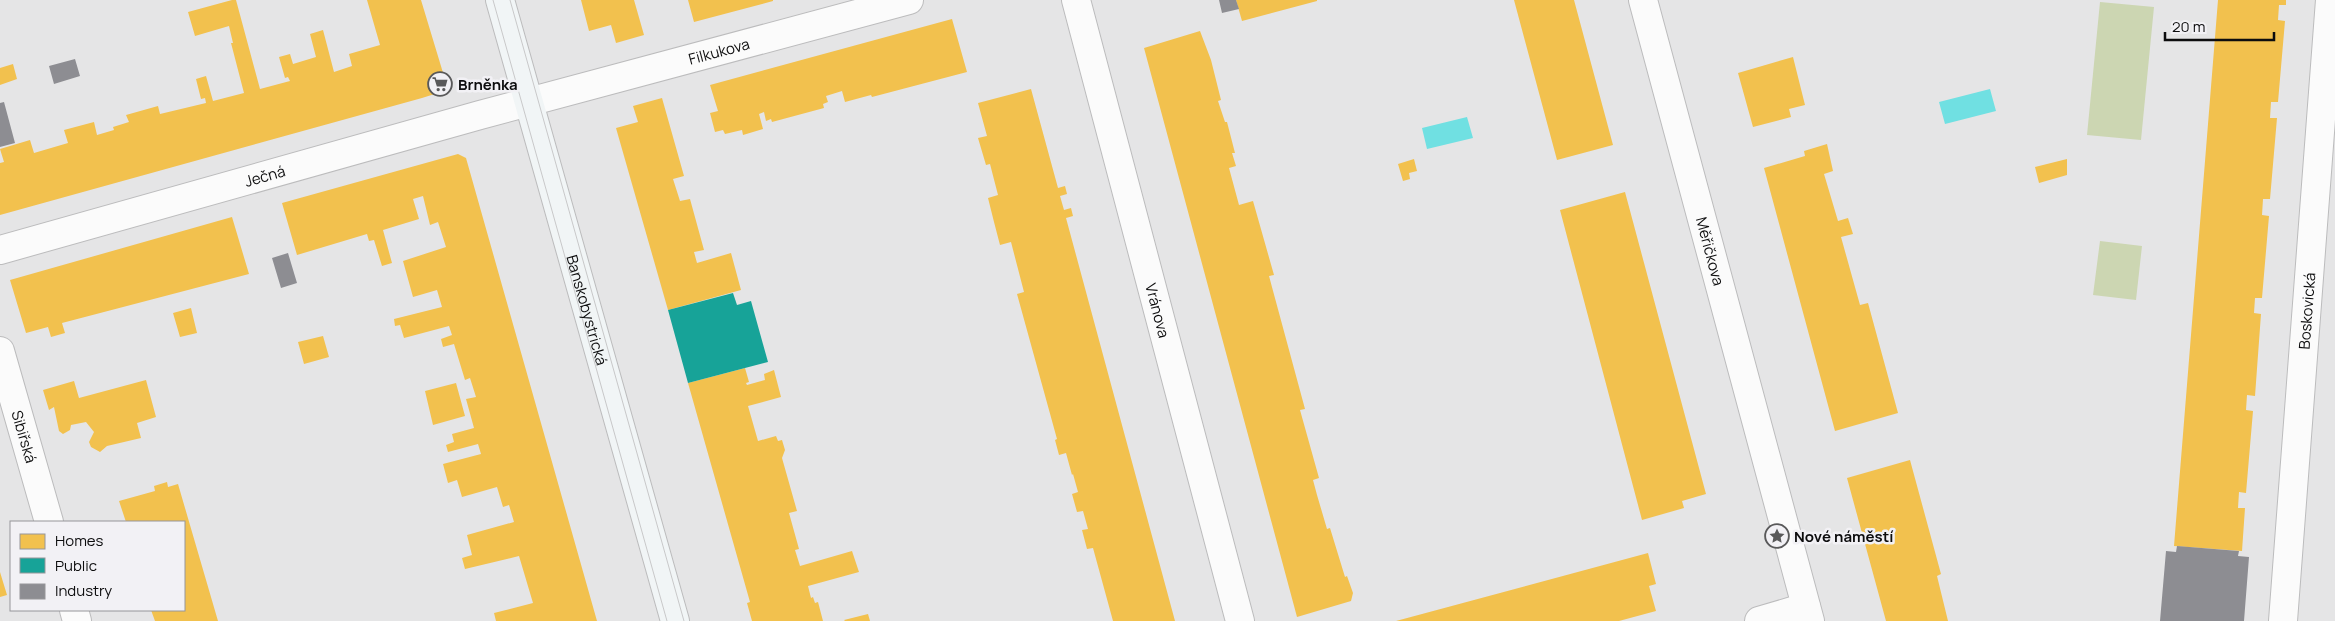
<svg xmlns="http://www.w3.org/2000/svg" width="2335" height="621" viewBox="0 0 2335 621" font-family="Manrope,sans-serif">
	<style>
		.green { fill: #ccd6b2 }
		.water { fill: #70e0e2 }
		.homes { fill: #f2c14e }
		.public { fill: #17a398 }
		.industry { fill: #8d8d92 }
		.lines { fill: none; stroke-linecap: round; stroke-linejoin: round }
		.street-casing { stroke: #bcbcbd; stroke-width: 30 }
		.secondary-casing { stroke: #bcbcbd; stroke-width: 30 }
		.street { stroke: #fbfbfb; stroke-width: 28 }
		.secondary { stroke: #f1f5f6; stroke-width: 28 }
		.tram { stroke: #c8c8c9; stroke-width: 1 }
		.labels { text-anchor: middle; dominant-baseline: central; stroke-width: 5; stroke-linejoin: round; paint-order: stroke }
		.street-label { font-size: 15px; fill: #0d0d0e; stroke: #f2f1f5 }
		.poi-label { font-size: 15px; font-weight: bold; fill: #0d0d0e; stroke: #f2f1f5; text-anchor: start }
	</style>
	<rect width="100%" height="100%" fill="#e5e5e6"/>
	<path class="green" d="M2100,2L2154,7L2141,140L2087,135Z
		M2100,241L2142,246L2136,300L2093,295Z"/>
	<path class="water" d="M1990,89L1996,111L1945,124L1939,102Z
		M1467,117L1473,138L1427,149L1422,128Z"/>
	<path class="homes" d="M232,0H236L260,89L290,81L288,77L285,78L279,57L290,54L293,64L316,57L310,34L323,30L334,72L352,66L349,54L380,45L367,0H421L447,86L441,92L422,98L0,215V163L4,162L0,149L30,140L34,153L68,143L64,130L94,122L97,135L114,130L113,127L129,122L126,115L158,106L160,114L206,103L205,98L201,99L196,79L206,76L213,101L244,93L231,43H233L229,26L195,36L188,12Z
		M581,0H634L644,35L616,43L611,25L589,31Z
		M688,0H773V1L694,22Z
		M1236,0H1317V1L1242,21Z
		M1514,0H1574L1613,145L1557,160Z
		M2218,0H2286V5H2279L2278,20L2285,21L2278,102H2271L2270,118H2277L2270,199H2263L2262,215L2269,216L2262,298H2255L2254,313L2261,314L2255,396L2247,395L2246,410L2253,411L2246,493L2239,492L2238,508H2245L2242,551L2174,546Z
		M952,19L967,72L872,97L871,95L845,102L842,91L826,96L828,102L823,104L824,108L772,122L771,119L766,121L764,112L759,114L763,129L743,135L742,130L725,134L723,130L715,132L710,113L718,111L710,85Z
		M1200,31L1211,60L1221,100L1218,101L1225,122H1227L1235,153H1232L1236,166L1229,168L1239,205L1253,201L1274,275L1269,276L1305,409L1300,410L1319,478L1313,480L1317,495L1327,529L1330,528L1345,577L1347,576L1353,593L1351,601L1297,617L1144,48Z
		M1793,57L1805,105L1789,109L1791,117L1753,127L1738,73Z
		M13,64L17,79L0,85V68Z
		M1031,89L1058,188L1065,186L1067,194L1060,196L1064,210L1071,208L1073,216L1066,218L1175,621H1113L1093,548L1087,549L1082,530L1088,529L1083,511L1077,512L1072,494L1078,492L1073,474L1072,475L1066,453L1059,455L1055,440L1057,439L1017,294L1024,292L1011,242L1000,245L994,222L988,198L998,195L990,164L986,165L978,138L987,136L978,103Z
		M662,98L684,176L673,179L680,201L690,199L704,250L694,252L697,263L731,253L741,290L668,310L616,128L638,122L633,106Z
		M1827,144L1833,171L1824,174L1838,221L1848,218L1853,234L1841,237L1860,305L1868,303L1898,413L1835,431L1764,168L1805,156L1804,151Z
		M458,154L466,158L597,621H496L494,613L533,603L519,556L465,569L462,558L472,555L467,535L514,522L509,505L503,507L497,487L462,497L457,480L448,483L443,464L481,454L478,444L448,452L446,445L454,442L452,434L474,428L466,399L476,397L470,378L465,380L454,344L443,347L441,339L452,335L449,326L404,338L400,325L395,326L394,319L442,307L437,290L413,297L403,261L446,247L438,222L430,225L423,196L413,199L419,219L383,230L392,263L382,266L374,240L369,241L367,234L297,255L282,203Z
		M1414,159L1417,171L1409,173L1410,179L1403,181L1398,164Z
		M2067,159V175L2039,183L2035,167Z
		M1625,192L1706,494L1682,501L1684,508L1642,520L1560,210Z
		M232,217L249,274L62,323L65,333L51,337L48,327L26,333L10,280Z
		M191,308L197,333L180,337L173,313Z
		M323,336L329,357L304,364L298,342Z
		M745,368L749,382L746,383L747,385L765,380L764,374L774,370L781,397L748,406L758,441L776,436L778,441L782,440L785,450L782,458L797,511L789,513L799,549L795,550L800,566L852,551L859,572L808,586L811,598L813,597L815,603L818,602L823,621H752L747,603L750,602L688,383Z
		M146,380L156,417L137,423L141,438L107,446L100,452L91,447L89,442L94,432L86,422L71,425L70,430L63,434L59,431L54,407L49,410L43,390L74,381L79,398Z
		M456,383L465,416L433,425L425,391Z
		M1910,460L1941,574L1937,576L1948,621H1886L1847,478Z
		M167,482L168,487L178,484L218,621H155L151,610H184V522H126L119,501L155,491L154,486Z
		M1648,553L1656,584L1649,586L1656,611L1619,621H1396Z
		M0,572L7,595L0,597Z
		M868,614L870,621H845L844,620Z"/>
	<path class="public" d="M733,293L737,305L751,301L768,362L688,383L668,310Z"/>
	<path class="industry" d="M1219,0H1236L1239,9L1222,13Z
		M75,59L80,76L54,84L49,66Z
		M4,102L15,143L0,147V103Z
		M288,253L297,283L281,288L272,258Z
		M2177,546L2239,551L2238,556L2249,557L2244,621H2160L2166,551L2176,552Z"/>
	<g class="lines">
		<g class="street-casing">
			<g id="street">
				<path id="s1" d="M1076,0L1240,621"/>
				<path id="s2" d="M1643,0L1810,621"/>
				<path id="s3" d="M0,250L480,115L909,0"/>
				<path id="s4" d="M0,351L49,522"/>
				<path d="M74,610L77,621"/>
				<path d="M1759,621L1806,607"/>
				<path id="s5" d="M2283,621L2330,0"/>
			</g>
		</g>
		<g class="secondary-casing">
			<g id="secondary">
				<path id="s6" d="M500,0L675,621"/>
			</g>
		</g>
		<use href="#street" class="street"/>
		<use href="#secondary" class="secondary"/>
		<path class="tram" d="M493,0L667,621
			M510,0L684,621"/>
	</g>
	<defs>
		<g id="supermarket-ring" transform="scale(1.25)"><circle r="9.5" fill="#f2f1f5" stroke="#59595a" stroke-width="1.5"/><path d="M-6-5.5h2.5l.6 2H6L4.5 2H-2.5L-4.4-4H-6ZM-1.5 3.2a1.3 1.3 0 1 0 .1 0ZM3 3.2a1.3 1.3 0 1 0 .1 0Z" fill="#59595a"/></g>
		<g id="sight-ring" transform="scale(1.25)"><circle r="9.5" fill="#f2f1f5" stroke="#59595a" stroke-width="1.5"/><path d="M0-6L1.8-2.2L6-1.7L2.9 1.2L3.7 5.4L0 3.3L-3.7 5.4L-2.9 1.2L-6-1.7L-1.8-2.2Z" fill="#59595a"/></g>
	</defs>
	<g fill-rule="evenodd">
		<use href="#supermarket-ring" x="440" y="84"/>
		<use href="#sight-ring" x="1777" y="536"/>
	</g>
	<g class="labels">
		<g class="street-label">
			<text stroke="none"><textPath href="#s3" startOffset="746">Filkukova</textPath></text>
			<text stroke="none"><textPath href="#s3" startOffset="275">Ječná</textPath></text>
			<text stroke="none"><textPath href="#s2" startOffset="260">Měřičkova</textPath></text>
			<text stroke="none"><textPath href="#s6" startOffset="322">Banskobystrická</textPath></text>
			<text stroke="none"><textPath href="#s1" startOffset="321">Vránova</textPath></text>
			<text stroke="none"><textPath href="#s5" startOffset="311">Boskovická</textPath></text>
			<text stroke="none"><textPath href="#s4" startOffset="89">Sibiřská</textPath></text>
		</g>
		<g class="poi-label">
			<text x="458" y="84">Brněnka</text>
			<text x="1794" y="536">Nové náměstí</text>
		</g>
	</g>
	<rect x="10" y="521" width="175" height="90" fill="#f2f1f5" stroke="#969699"/>
	<rect x="20" y="534" width="25" height="15" fill="#f2c14e" stroke="#969699"/>
	<text x="55" y="546" font-size="15" fill="#0d0d0e">Homes</text>
	<rect x="20" y="558" width="25" height="15" fill="#17a398" stroke="#969699"/>
	<text x="55" y="571" font-size="15" fill="#0d0d0e">Public</text>
	<rect x="20" y="584" width="25" height="15" fill="#8d8d92" stroke="#969699"/>
	<text x="55" y="596" font-size="15" fill="#0d0d0e">Industry</text>
	<path d="M2165 32v8h109v-8" fill="none" stroke="#0d0d0e" stroke-width="2.5"/>
	<text x="2172" y="32" font-size="15" fill="#0d0d0e" stroke="#f2f1f5" stroke-width="4" paint-order="stroke">20 m</text>
</svg>
